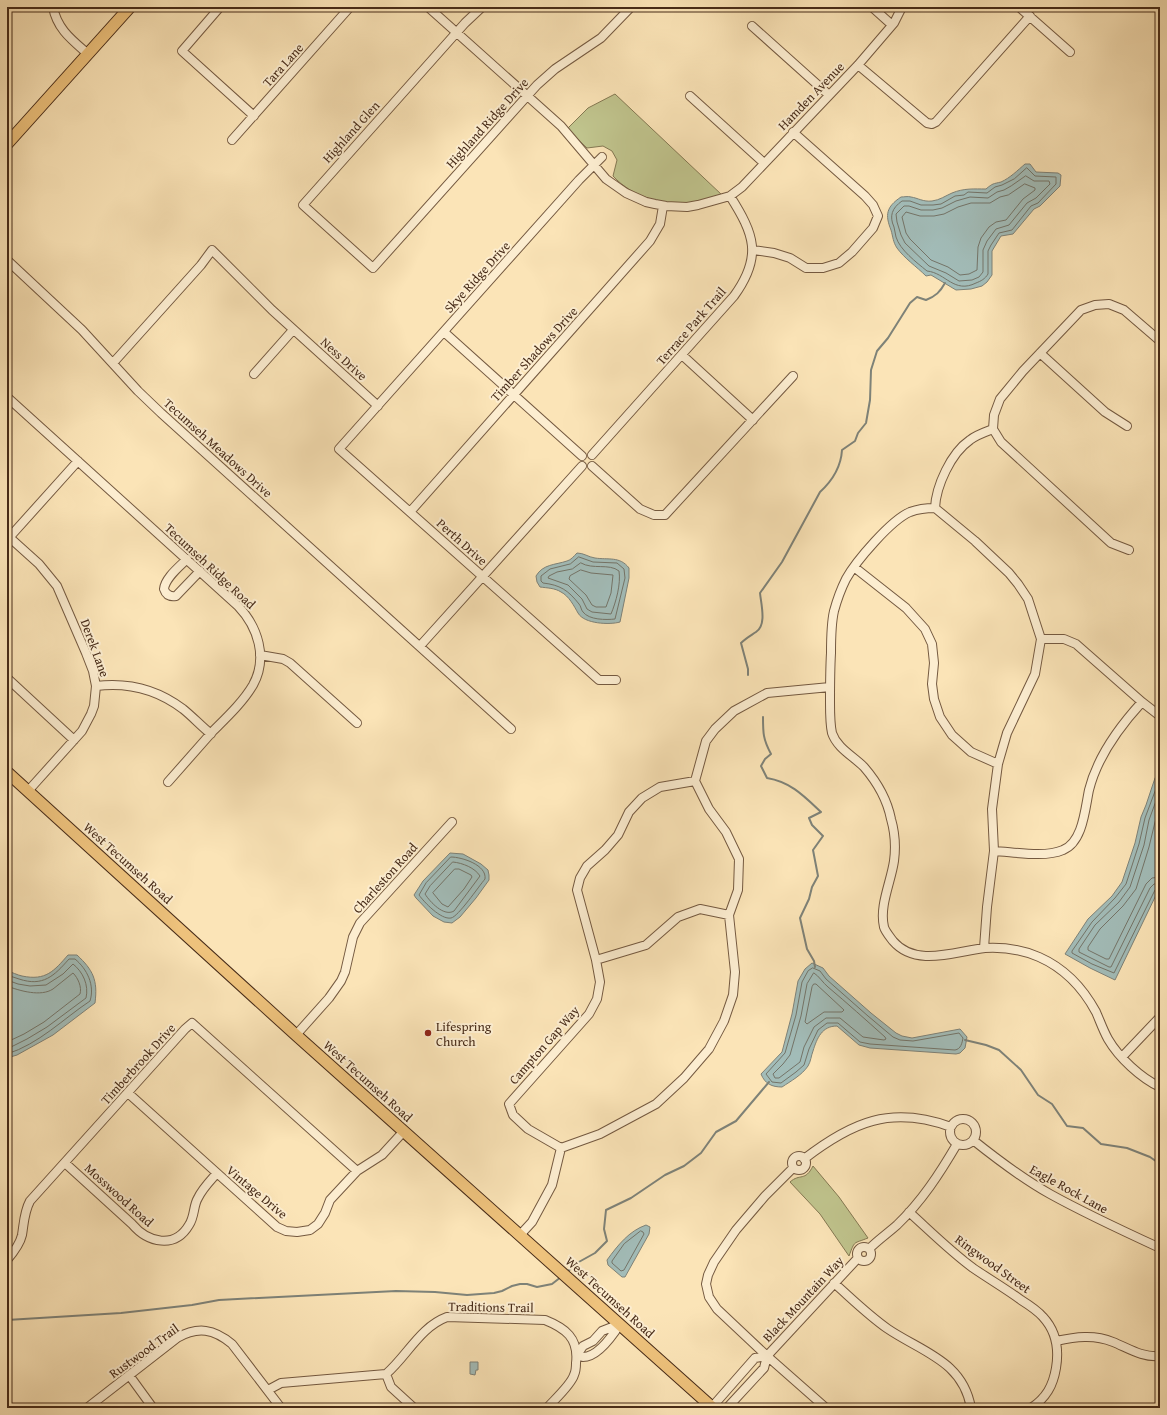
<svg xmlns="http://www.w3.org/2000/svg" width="1167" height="1415" viewBox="0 0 1167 1415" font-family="'Gentium Book Plus',serif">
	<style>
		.green { fill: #c0c48d; stroke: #847852 }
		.water { fill: #a2bcb8; stroke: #7e8278 }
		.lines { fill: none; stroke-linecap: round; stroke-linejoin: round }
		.shore { stroke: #747468; stroke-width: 1 }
		.stream { stroke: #7e8278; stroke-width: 2 }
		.minor-casing { stroke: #745940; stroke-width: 10 }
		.major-casing { stroke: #472b18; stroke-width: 13 }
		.minor { stroke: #fcedd0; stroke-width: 8 }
		.major { stroke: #eec27c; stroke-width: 11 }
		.poi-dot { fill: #8f2418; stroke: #fcedd0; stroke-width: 1.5 }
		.labels { text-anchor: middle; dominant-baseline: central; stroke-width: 4; stroke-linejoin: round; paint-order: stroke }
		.street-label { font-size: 13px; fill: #472b18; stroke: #fcedd0 }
		.poi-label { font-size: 13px; fill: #472b18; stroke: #fcedd0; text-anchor: start }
	</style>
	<rect width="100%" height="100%" fill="#fbe4b7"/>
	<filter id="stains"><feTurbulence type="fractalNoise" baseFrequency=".005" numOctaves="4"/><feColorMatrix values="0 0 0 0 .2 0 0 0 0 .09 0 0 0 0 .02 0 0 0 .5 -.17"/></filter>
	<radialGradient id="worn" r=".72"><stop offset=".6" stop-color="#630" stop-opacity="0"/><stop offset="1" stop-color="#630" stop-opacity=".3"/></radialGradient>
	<path class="green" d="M615,94L722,195C713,197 704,200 695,202C667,207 633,198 613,176L617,160L612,151L603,146L587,148L567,129L588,108Z
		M813,1166L839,1197L868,1238C853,1244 855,1240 849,1256L820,1214L790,1182C800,1173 805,1182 813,1166Z"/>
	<path class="water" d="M1025,164H1030L1036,172L1058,173L1061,175L1060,186L1040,206L1034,209L1013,234L1001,236L992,251V275L987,282L982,286L971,289L956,290L931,275L926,276C917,267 904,258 897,248C893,242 893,237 891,230C885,215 886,207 901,197C904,197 908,196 911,197C918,198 923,202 932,201C940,200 945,196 952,193C964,188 974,189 986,189C993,183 993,184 1001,182C1010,178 1018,170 1025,164Z
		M577,553C584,553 588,557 595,558C608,560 620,556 629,568V578L620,622C610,625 584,624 578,613C574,606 569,596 561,592C555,588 547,588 540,587L537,582L536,576C543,564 555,565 567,561C571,560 574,556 577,553Z
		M1160,771V867L1158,891L1115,980L1090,968L1065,954L1088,919L1112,896L1122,882L1135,843L1141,817L1146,805L1155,778Z
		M450,853L463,854L481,864L488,870L489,875V880L476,898L460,917L452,923L444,922L433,916L416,898L414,895L423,881Z
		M68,955H77C93,970 98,980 95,1003L53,1035L17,1055L7,1058V971C12,972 17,975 22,976C46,981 54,971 68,955Z
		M812,963L823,968L829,976L871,1013L896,1033L902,1036L912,1038L960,1029L967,1037L965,1048L960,1053L956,1054L870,1048L859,1045L837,1026C822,1026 817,1038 813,1051C811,1056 811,1061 808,1066C802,1075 791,1081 782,1087C772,1087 765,1084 761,1074L782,1052L792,1014L798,981L805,969Z
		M646,1225L650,1227L649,1234L625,1277H622L608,1265L607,1260C618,1245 629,1231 646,1225Z
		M470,1362H478V1370H476L475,1375L470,1374Z"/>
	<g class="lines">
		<path class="shore" d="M1027,168L1035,176L1056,177V184L1038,203L1031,206L1012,230L999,233L991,245L988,251V274C985,279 981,281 976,283C954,294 946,273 927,271C916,262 900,250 896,237C895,234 895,230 894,227C889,216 892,208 902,201H910L921,205H933L941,204L955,196L964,195L968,192L987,193L995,187L1002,185L1014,179Z
			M1026,176L1034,181H1049L1050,184L1036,198L1027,203L1009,225L996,229L987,241L983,250V272L979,277L972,280L959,281L946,273L929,266L905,243L901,235L897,222L896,214L904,206H909L921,210H933L942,208L956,201L970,197L988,198L997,192L1004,190L1011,186Z
			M1025,184L1035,188V190L1023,199L1006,220L996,222L989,227L981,238L978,247L977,270L969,274L960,275L948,267L931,260L910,239L906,233L902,217L906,212L920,216H934L944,214L958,207L971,203H990L1000,197L1008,195Z
			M579,557L593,562L617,563L624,569L625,578L615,619C606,620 589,620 583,612C581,610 581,606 579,604C568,590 560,585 543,583L541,581V576L550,569L570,564Z
			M581,563C593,570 609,563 619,571C621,584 616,602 611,614L592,612L587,609L582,599L568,585L548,578L549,576L557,572L572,569Z
			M581,570L591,573L613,575L611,593L606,607H596L592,605L586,595L569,579L570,576Z
			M1160,778L1145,818L1139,844L1126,884L1115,898L1092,922L1072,951V953L1092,964L1114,973L1155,890L1160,888
			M1160,790L1149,820L1144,845L1130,887L1119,902L1095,925L1079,949V952L1109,967H1111L1150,888L1154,884L1160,883
			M1160,811L1155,822L1149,847L1136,889L1123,906L1100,929L1088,947V950L1106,959H1109L1146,884L1152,878L1160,877
			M451,857C462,857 487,865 485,879C479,886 458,917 451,918C441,920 424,902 419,895L426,883Z
			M453,862C463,863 475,868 480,876L454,911C444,917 430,902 425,894L430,886Z
			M455,869H459L471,875L472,877L464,889L448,907L442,904L433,893Z
			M813,968L820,971L826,979L868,1016L893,1037L900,1040L913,1041L959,1033L963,1038C962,1043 961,1049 955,1050L870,1044L860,1042L838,1023H827L818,1030L809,1049L804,1065L796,1072L781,1083L772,1082L766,1074L785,1053L796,1015L802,982L808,971Z
			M814,973C819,976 823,983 828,987C847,1003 866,1020 885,1037L886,1039L884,1040L863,1037L840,1018H826L814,1027L804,1047L800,1062L779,1078H775L773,1074L783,1064L790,1055L801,1016L807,984Z
			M7,975C11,976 15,978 19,979C43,987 54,976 69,959H75C87,969 95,985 90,1001C63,1019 39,1044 7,1054
			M7,980L18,984L30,986L46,985L63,974L73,964C83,972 89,985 86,998L47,1027L27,1039L7,1049
			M814,984H816L844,1010L842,1012H824L807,1024L805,1022L812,987Z
			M7,986C20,991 41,997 53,989C60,984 66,978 73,973C78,978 82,987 80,994L44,1022L24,1034L7,1042
			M641,1231L643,1232L644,1234L624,1270L621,1271L612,1263V1261L624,1244Z"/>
		<path class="stream" d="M748,675V669L741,643C746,638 750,636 756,632C767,625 761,604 760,593L782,562L820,492C832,481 841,467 842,450L855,441L858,433L866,423L870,400L871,370L877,351L888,338L910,303L917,297L926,300C936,296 940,292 945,283
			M763,717C763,733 763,739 771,754L765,759L761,766L767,778C791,782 804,796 821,812L809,818L812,825L823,836L813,850L818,876L812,887L809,899L800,918L807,949L814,961L815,967
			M965,1040L986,1045L999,1050L1021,1070L1038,1095L1052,1104L1067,1126L1083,1128L1101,1144L1127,1148L1150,1157L1160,1164
			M566,1273L577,1263L595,1253L607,1241L604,1229L606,1210L631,1198L665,1175L684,1166L701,1153L716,1132L736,1121L769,1082
			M7,1320L121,1313L192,1305L219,1300L396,1291L435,1292L467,1295L494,1293L502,1291L512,1286L520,1284H527L537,1287L552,1284L561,1277"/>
		<g class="minor-casing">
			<path id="minor" d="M53,7C57,29 72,40 88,54
				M220,7L182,51L254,116
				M428,7L561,126L606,179L626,193L646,202L655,204L666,206L687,207L698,205L730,196L742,187L858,65L894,23L902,7
				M482,7L465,23L303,205L373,268L537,85L555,69L601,38L631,7
				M872,7L892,25
				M1019,7L1070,52
				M1159,7L1160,8
				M752,26L829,95
				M858,65L927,123L932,124L936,122L1030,16
				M690,96L764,163
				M232,140L350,7
				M602,157L579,180L339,449L599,680H616
				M753,250L774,253L790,258L806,268H823L839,263L852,252L873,228L878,216L873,205L865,196L793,132
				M7,260L82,330L138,391L161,413L511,729
				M444,332L582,456
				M1040,353L1105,412L1127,426
				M682,355L753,420
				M113,363L201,265L212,250L272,310L378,406
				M254,374L293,330
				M7,397L238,606C258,627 268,658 253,685C243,702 227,717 213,731C198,748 183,765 168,782
				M993,429C985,432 976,435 970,440C951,453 936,486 935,508C926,508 918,509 910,512C891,520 856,561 846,579C841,589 837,600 834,611C831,624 831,639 831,653C830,670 830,686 830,703C830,713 830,724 832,733C837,748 853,756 864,767C877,782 887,799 891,819C895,833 896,846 894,861C891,882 879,906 884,927C885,931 890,937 893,941C916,968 956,951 985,948C1003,947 1023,950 1039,957C1064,968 1083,988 1096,1012C1100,1021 1103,1030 1108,1039C1119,1058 1141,1078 1160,1087
				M592,455L734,296C763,256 754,234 730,196
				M592,466L640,509L654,515H665L793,376
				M935,508L975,541L1009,573L1018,584L1028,599L1041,639L1035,674L1007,733L998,764L992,809L994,851
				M410,512L650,241L660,224L663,206
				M9,537L39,564L57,586L86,653L93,671L96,686L94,706L91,714L82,731L28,791
				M7,540L78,461
				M1129,550L1111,543L1001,442L993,429L994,415L1000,399L1023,371L1081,310L1095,305L1109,304L1124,310L1160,341
				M187,559C179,567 165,578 164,589C166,595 170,597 176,596L200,571
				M854,567L906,608L925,629L932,644L934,663L932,684L934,699L940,717L952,735L971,752L998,764
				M1041,639H1064L1076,644L1142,702
				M420,646L582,466
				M260,655L283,659L290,663L357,723
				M7,678L74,740
				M96,686C128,682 158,690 183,709C193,717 201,726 211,734
				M984,948L987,907L994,851C1014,852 1045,858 1063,850C1083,842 1085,809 1089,790C1097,758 1120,726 1142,702L1160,716
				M596,960L646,945L678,917L700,909L729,915
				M296,1035L329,998L341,981L345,972L353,937L360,923L452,822
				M1122,1057L1160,1017
				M128,1093L277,1227L286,1231L297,1232L310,1230L318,1224L325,1213L330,1200L357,1171L382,1155L404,1131
				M950 1132a13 13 0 1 1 26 0a13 13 0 1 1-26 0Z
				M973,1140C998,1160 1023,1179 1050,1194C1086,1214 1123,1231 1160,1248
				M561,1148L600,1134L656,1104L684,1078L709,1049L724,1021L733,995L735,972L729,915L738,890L739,859L726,832L709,809L695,781L706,741L715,729L734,711L767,693L830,687
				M561,1148L528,1129L513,1115L509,1104L589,1014L597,999L600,982L596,960L577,890L580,878L587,866L605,850L618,835L629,812L642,798L660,787L695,781
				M792 1163a7 7 0 1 1 14 0a7 7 0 1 1-14 0Z
				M804,1159C852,1122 891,1105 951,1127
				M65,1163L132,1224C148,1243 175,1249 189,1225C195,1216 193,1206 198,1198C202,1189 210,1181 217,1173
				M793,1168L765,1196L736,1230L714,1262L708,1275L706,1284L709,1297L717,1309L767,1356L826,1408
				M909,1212C930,1231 950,1251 973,1268C989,1279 1006,1289 1021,1300C1029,1305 1037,1310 1043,1317C1056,1331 1059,1350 1056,1368C1053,1386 1046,1398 1031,1408
				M520,1235L532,1222L552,1185L561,1148
				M857 1254a7 7 0 1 1 14 0a7 7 0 1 1-14 0Z
				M869,1249C878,1240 888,1233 897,1225C922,1201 940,1173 957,1144
				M7,1260C13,1253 20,1244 22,1235C24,1223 24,1212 30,1201L185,1029L192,1023L357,1171
				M834,1283C851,1298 868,1315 888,1329C922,1352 963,1361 971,1408
				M620,1324C613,1335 598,1357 583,1357C581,1357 579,1355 577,1355L583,1346L593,1341L602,1331Z
				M1056,1341C1075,1337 1094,1334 1113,1342C1128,1348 1143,1358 1160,1356
				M386,1374L391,1387L414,1408
				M129,1375L153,1408
				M268,1390L281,1383L386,1374C407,1356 420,1327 447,1317L545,1320C565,1328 579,1338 576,1363C576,1366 576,1371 574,1375C571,1385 554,1400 547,1408
				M712,1407L755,1358L767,1356
				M87,1408L177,1338C198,1326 214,1329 232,1344L281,1408
				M727,1408L764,1368L767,1356L858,1258"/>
		</g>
		<g class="major-casing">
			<path id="major" d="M7,144L130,7
				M7,772L296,1035L713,1408"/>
		</g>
		<use href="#minor" class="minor"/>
		<use href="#major" class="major"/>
	</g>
	<circle class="poi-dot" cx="428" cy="1033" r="4"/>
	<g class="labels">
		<g class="street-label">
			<text transform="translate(283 65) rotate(-48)">Tara Lane</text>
			<text transform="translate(811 96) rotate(-46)">Hamden Avenue</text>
			<text transform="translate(487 123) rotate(-48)">Highland Ridge Drive</text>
			<text transform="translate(351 132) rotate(-48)">Highland Glen</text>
			<text transform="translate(477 277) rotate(-48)">Skye Ridge Drive</text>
			<text transform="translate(691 326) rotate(-49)">Terrace Park Trail</text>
			<text transform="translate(534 354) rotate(-48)">Timber Shadows Drive</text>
			<text transform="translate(344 359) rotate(42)">Ness Drive</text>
			<text transform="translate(218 448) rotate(42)">Tecumseh Meadows Drive</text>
			<text transform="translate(462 542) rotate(42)">Perth Drive</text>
			<text transform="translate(210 566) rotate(43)">Tecumseh Ridge Road</text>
			<text transform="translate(95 648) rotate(70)">Derek Lane</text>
			<text transform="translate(128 863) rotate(42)">West Tecumseh Road</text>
			<text transform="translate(385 878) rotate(-48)">Charleston Road</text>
			<text transform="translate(544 1045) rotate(-49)">Campton Gap Way</text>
			<text transform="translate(138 1064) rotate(-48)">Timberbrook Drive</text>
			<text transform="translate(368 1081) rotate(42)">West Tecumseh Road</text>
			<text transform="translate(1069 1189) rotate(29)">Eagle Rock Lane</text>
			<text transform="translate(257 1192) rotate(40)">Vintage Drive</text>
			<text transform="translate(119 1195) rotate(42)">Mosswood Road</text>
			<text transform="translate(993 1264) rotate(36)">Ringwood Street</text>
			<text transform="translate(610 1297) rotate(42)">West Tecumseh Road</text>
			<text transform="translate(803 1299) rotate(-47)">Black Mountain Way</text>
			<text transform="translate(491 1307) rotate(1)">Traditions Trail</text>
			<text transform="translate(144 1351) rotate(-36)">Rustwood Trail</text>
		</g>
		<g class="poi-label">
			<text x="436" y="1026">Lifespring<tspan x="436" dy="15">Church</tspan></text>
		</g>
	</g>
	<rect width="1167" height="1415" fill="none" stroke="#fbe4b7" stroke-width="24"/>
	<rect x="8" y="8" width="1151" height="1399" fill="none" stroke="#472b18" stroke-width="2"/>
	<rect x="12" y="12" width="1143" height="1391" fill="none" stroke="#472b18"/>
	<rect width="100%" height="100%" filter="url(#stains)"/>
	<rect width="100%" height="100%" fill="url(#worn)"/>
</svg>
